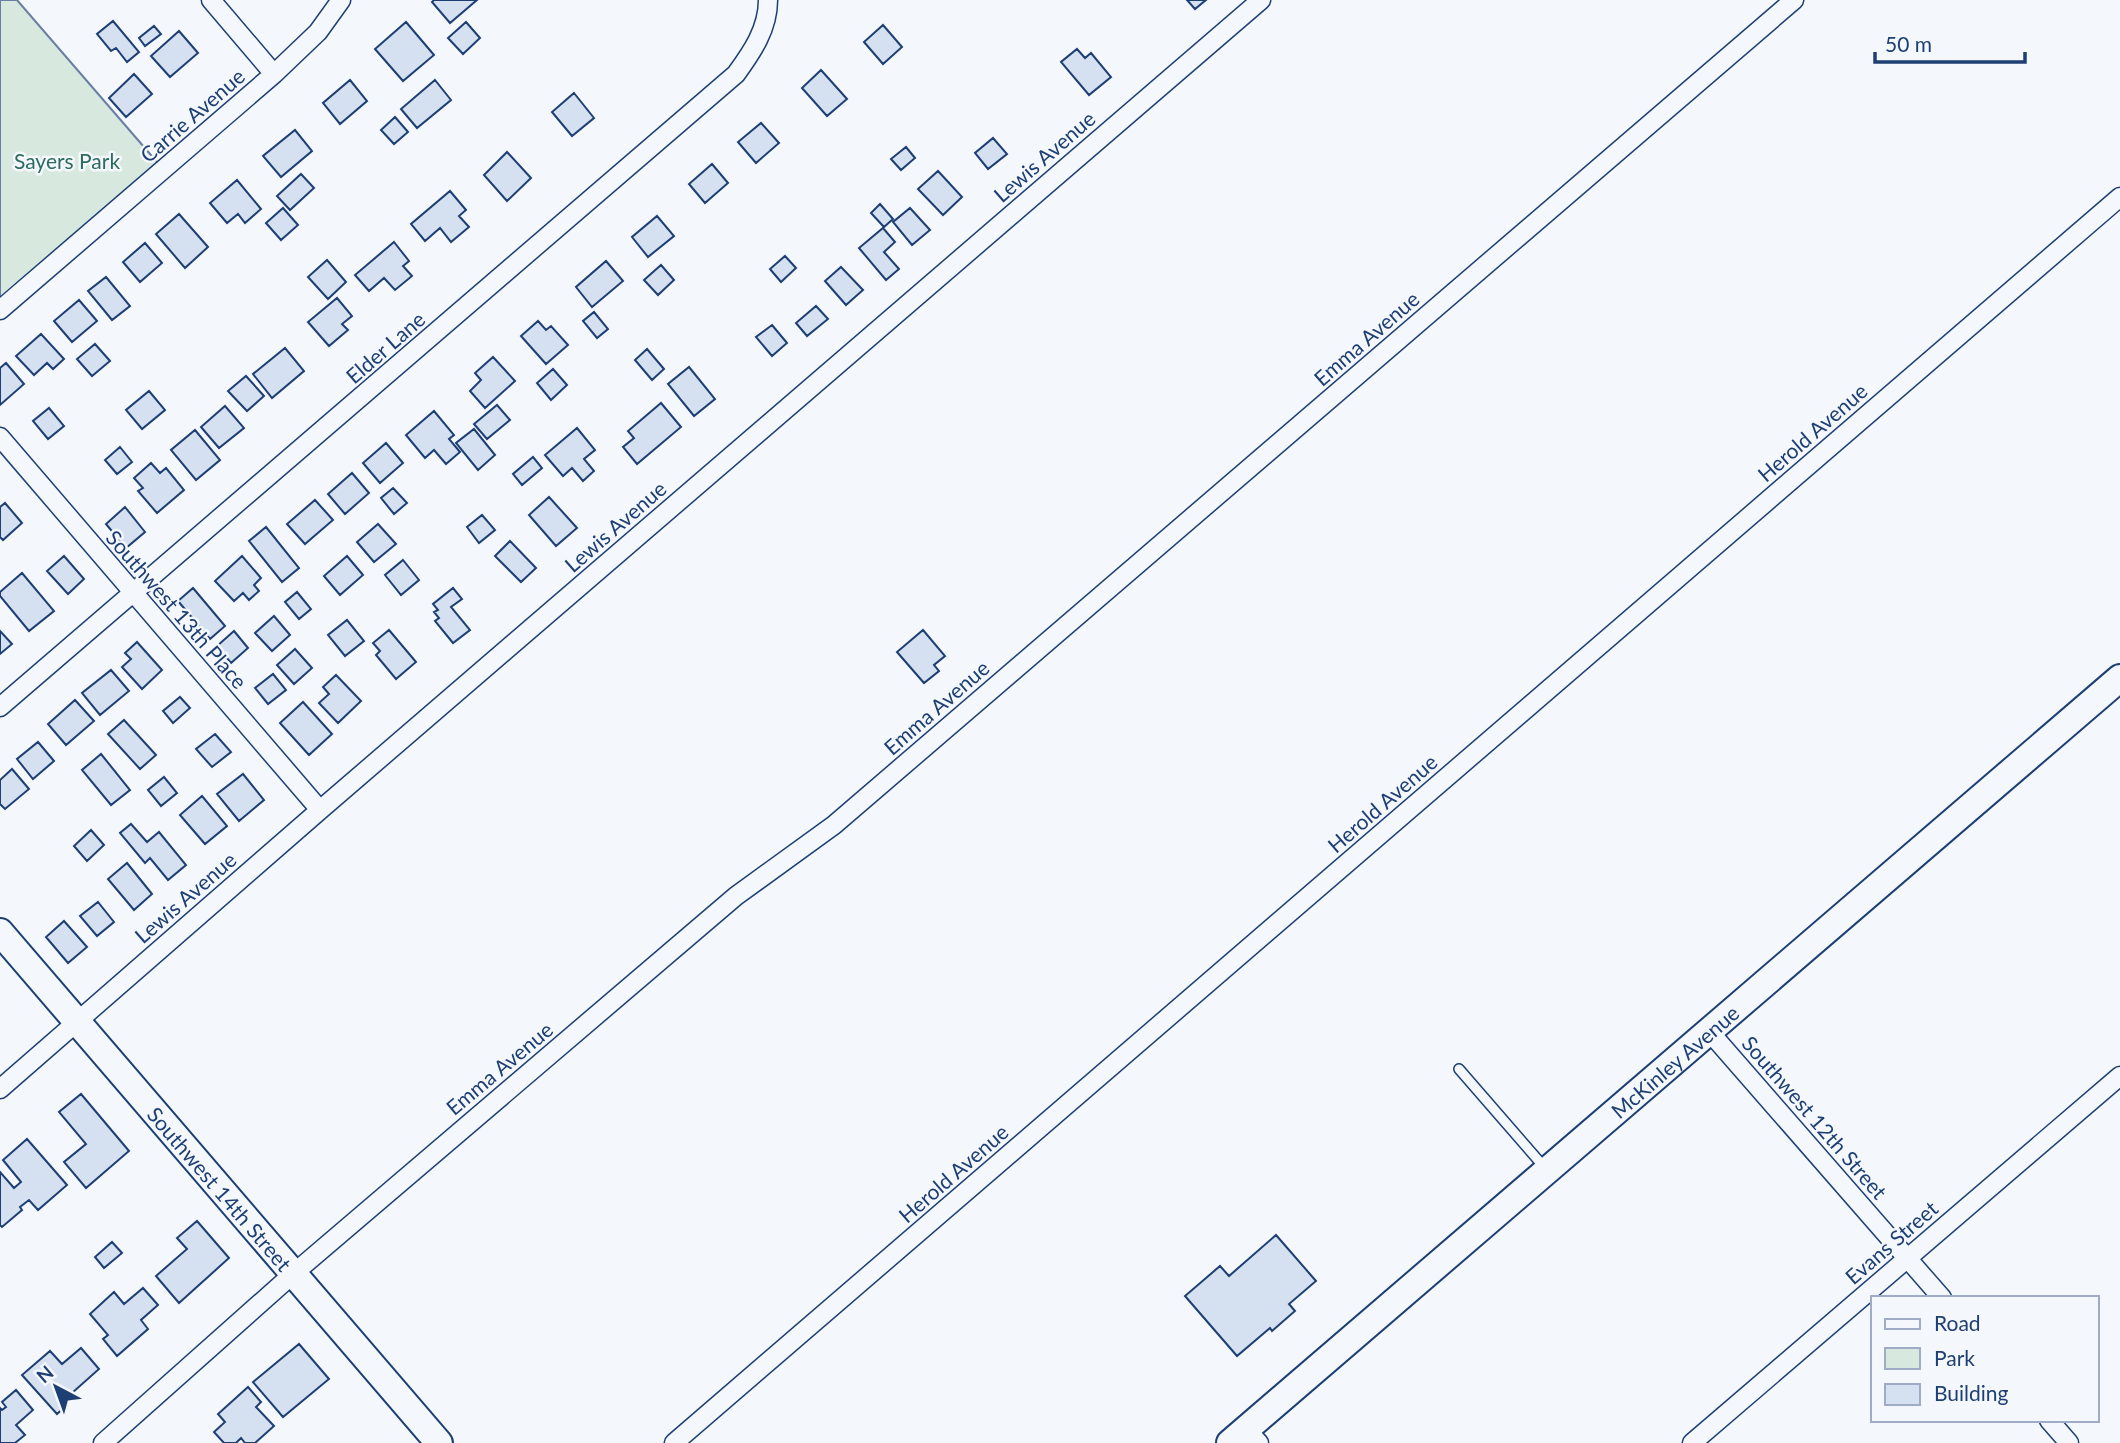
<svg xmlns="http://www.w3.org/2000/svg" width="2120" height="1443" viewBox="0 0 2120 1443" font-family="Lato,sans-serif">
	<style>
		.green { fill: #d7e8df; stroke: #687fa3; stroke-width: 2 }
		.building { fill: #d5e0f0; stroke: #1d3f73; stroke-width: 2 }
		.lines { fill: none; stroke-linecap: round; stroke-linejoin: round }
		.lane-casing { stroke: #1d3f73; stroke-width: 12 }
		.street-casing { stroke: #1d3f73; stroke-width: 21 }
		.secondary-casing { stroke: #1d3f73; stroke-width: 30 }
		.lane { stroke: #f4f7fb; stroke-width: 9 }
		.street { stroke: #f4f7fb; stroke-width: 18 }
		.secondary { stroke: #f4f7fb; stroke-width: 26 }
		.labels { text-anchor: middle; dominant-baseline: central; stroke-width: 5; stroke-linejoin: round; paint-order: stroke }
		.street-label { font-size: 21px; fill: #1d3f73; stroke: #f4f7fb }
		.park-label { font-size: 21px; fill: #2c6c60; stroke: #f4f7fb }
	</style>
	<rect width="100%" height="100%" fill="#f4f7fb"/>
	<path class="green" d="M0,0H17L163,169L0,310Z"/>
	<path class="building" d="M434,0H477L450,23L432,2Z
		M1187,0H1206L1195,9Z
		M113,21L139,52L127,62L116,48L111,51L97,34Z
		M406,22L434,55L403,81L375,49Z
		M466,22L480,38L463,54L448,38Z
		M883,25L902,47L883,64L864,42Z
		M154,26L161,34L145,46L139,38Z
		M179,31L198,53L170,77L151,56Z
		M1077,49L1085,58L1091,53L1111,77L1089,95L1061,62Z
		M821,70L847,99L827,116L802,88Z
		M134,74L152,94L126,117L109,98Z
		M350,80L367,101L340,124L323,103Z
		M435,80L451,100L417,128L401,109Z
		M574,93L594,118L572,136L552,112Z
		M395,117L408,132L394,144L381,130Z
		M761,123L779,143L756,163L738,142Z
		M295,130L312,151L281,177L263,156Z
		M993,138L1007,154L988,169L975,153Z
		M906,147L915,158L901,170L891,159Z
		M507,152L531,178L507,201L484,175Z
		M712,164L728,183L705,203L689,184Z
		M938,171L962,197L943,215L918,189Z
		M301,174L314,188L290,210L277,196Z
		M237,180L261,209L245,223L238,214L227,223L210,203Z
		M450,191L466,210L459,216L469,227L451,242L440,228L425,241L411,224Z
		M880,204L893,219L884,227L871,213Z
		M283,208L298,225L281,240L266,223Z
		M910,208L930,230L912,245L893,222Z
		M179,214L208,247L185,268L156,234Z
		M657,216L674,236L648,257L632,237Z
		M883,228L895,242L884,252L899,269L886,280L859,248Z
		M394,242L409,261L403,266L412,276L395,290L384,278L369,291L355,275Z
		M145,243L162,263L140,282L123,262Z
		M785,256L796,268L781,282L770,269Z
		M327,260L346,282L328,299L308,277Z
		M606,261L623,281L592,307L576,287Z
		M661,265L674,280L658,295L644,280Z
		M841,267L863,290L846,305L825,281Z
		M106,277L130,306L112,320L88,291Z
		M337,298L352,316L342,324L348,330L329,346L308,322Z
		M79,300L97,321L72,342L54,321Z
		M816,306L828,319L807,336L796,323Z
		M594,312L608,329L597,338L583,321Z
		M538,321L546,330L551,326L568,345L546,364L521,336Z
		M772,325L787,343L772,356L756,337Z
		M41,334L64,359L53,369L47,363L34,375L16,356Z
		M95,344L110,361L92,376L77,359Z
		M285,348L304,371L272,398L253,374Z
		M647,349L664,369L652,380L635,360Z
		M493,357L515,381L485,408L470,391L481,380L475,373Z
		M6,363L24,384L0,405V368Z
		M689,367L715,399L694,416L668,384Z
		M553,369L567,385L551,400L537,383Z
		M246,376L264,396L247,411L228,391Z
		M149,391L165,410L142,429L126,410Z
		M661,403L681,427L637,464L623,447L634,438L628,431Z
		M497,405L510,420L487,439L474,424Z
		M225,406L244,428L219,448L201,427Z
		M49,408L64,426L48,439L33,421Z
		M434,411L454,435L449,439L460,452L446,464L434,450L425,458L406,435Z
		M577,428L595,450L584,459L594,471L583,481L572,468L563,476L545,455Z
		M474,429L495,455L478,470L456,443Z
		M195,430L220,460L196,480L171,450Z
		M386,443L403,463L380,483L363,463Z
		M120,447L132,462L117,474L105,460Z
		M533,457L542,468L522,485L513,474Z
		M151,463L160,473L166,468L184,490L157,513L138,491L143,488L134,478Z
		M352,473L369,493L345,514L328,494Z
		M393,488L407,503L394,514L381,498Z
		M549,497L577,528L556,546L529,515Z
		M315,500L333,520L305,544L287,524Z
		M5,503L22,523L3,540L0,537V507Z
		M125,507L145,532L126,548L106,524Z
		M482,515L495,530L479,543L467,527Z
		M378,524L396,544L374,562L357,542Z
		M266,527L299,568L282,582L249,541Z
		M510,541L536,568L521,582L495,556Z
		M64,556L84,579L68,594L47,571Z
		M242,556L261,578L254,585L259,591L249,600L243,593L234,601L215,581Z
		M347,556L363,575L340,595L324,576Z
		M403,560L419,580L401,595L385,575Z
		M22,573L54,611L29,631L0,596V592Z
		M193,588L225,626L210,639L178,601Z
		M453,588L462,599L451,607L470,630L453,643L435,621L439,618L434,612L438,610L433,604Z
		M297,592L311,609L299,619L285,602Z
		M274,616L290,635L272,651L255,633Z
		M347,620L364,641L345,656L328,635Z
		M389,630L416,662L396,679L376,655L380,651L373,643Z
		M923,630L945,656L934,665L939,671L924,683L897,652Z
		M0,631L12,644L0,654Z
		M234,631L248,648L231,663L217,646Z
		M137,642L162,670L142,689L122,667L131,659L125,653Z
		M295,649L312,668L294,684L277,665Z
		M111,670L129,691L100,715L82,693Z
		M273,674L286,690L268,704L255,688Z
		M336,675L361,701L338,723L319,703L329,694L323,687Z
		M180,697L190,708L173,723L163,711Z
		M75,700L94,721L66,745L48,724Z
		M303,702L332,734L309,755L280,723Z
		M124,720L156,755L140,769L108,734Z
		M215,734L231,752L212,767L196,749Z
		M38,742L54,761L33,779L17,759Z
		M101,754L130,790L111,805L82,770Z
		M12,769L29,789L5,809L0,804V780Z
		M243,774L264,800L239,821L217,794Z
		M164,777L177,793L161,806L148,790Z
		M202,796L227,826L205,844L180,815Z
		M131,824L147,842L159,832L186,865L168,880L150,858L145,863L120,833Z
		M91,830L104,845L87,861L74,846Z
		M127,863L152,894L134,910L108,879Z
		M98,902L114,922L97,936L80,916Z
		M64,921L87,947L68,963L46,937Z
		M81,1094L129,1151L86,1188L64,1162L86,1144L59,1112Z
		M27,1139L67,1185L38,1210L29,1200L20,1207L22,1210L2,1227L0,1225V1172L14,1188L21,1182L3,1160Z
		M197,1221L229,1258L179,1303L156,1276L187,1249L177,1238Z
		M1276,1235L1316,1281L1289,1304L1295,1311L1272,1331L1270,1328L1237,1356L1185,1296L1220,1266L1229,1276Z
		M112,1242L122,1253L104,1268L95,1257Z
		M143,1288L158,1305L141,1320L148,1329L117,1356L103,1339L108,1335L90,1314L114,1292L124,1304Z
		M299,1344L329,1379L283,1417L253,1382Z
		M81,1348L99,1369L63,1401L67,1405L57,1414L22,1375L50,1351L62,1364Z
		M248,1387L261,1402L256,1407L274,1426L255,1443H245L241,1438L236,1443H224L214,1432L225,1422L218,1414Z
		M16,1390L33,1410L16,1425L25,1435L15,1443H0V1408L2,1410L6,1407L2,1402Z"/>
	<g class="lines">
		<g class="lane-casing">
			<path id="lane" d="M1459,1069L1545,1168"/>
		</g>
		<g class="street-casing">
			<path id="street" d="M211,0L274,74
				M0,310L274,74L318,32L341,0
				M0,437L320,810
				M0,707L736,74C752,52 768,29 768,0
				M1708,1030L1942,1298
				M0,1089L320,810L1261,0
				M2049,1420L2069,1443
				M1246,1429L1259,1443
				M103,1443L293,1274L736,896L834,825L1794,0
				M674,1443L2120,197
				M1692,1443L2120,1076"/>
		</g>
		<g class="secondary-casing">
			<g id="secondary">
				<path id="s1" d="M0,932L439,1443"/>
				<path id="s2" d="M1230,1443L2120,678"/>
			</g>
		</g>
		<use href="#lane" class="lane"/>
		<use href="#street" class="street"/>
		<use href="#secondary" class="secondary"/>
	</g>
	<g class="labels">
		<g class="street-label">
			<text transform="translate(192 115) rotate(-41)">Carrie Avenue</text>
			<text transform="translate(1044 156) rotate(-41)">Lewis Avenue</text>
			<text transform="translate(1366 338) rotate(-41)">Emma Avenue</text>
			<text transform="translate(385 347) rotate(-41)">Elder Lane</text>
			<text transform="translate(1812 432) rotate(-41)">Herold Avenue</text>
			<text transform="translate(615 526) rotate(-41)">Lewis Avenue</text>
			<text transform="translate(177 609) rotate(49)">Southwest 13th Place</text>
			<text transform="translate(936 707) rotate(-41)">Emma Avenue</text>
			<text transform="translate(1382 803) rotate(-41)">Herold Avenue</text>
			<text transform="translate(185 897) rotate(-41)">Lewis Avenue</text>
			<text stroke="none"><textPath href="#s2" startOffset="586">McKinley Avenue</textPath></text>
			<text transform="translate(499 1068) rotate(-40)">Emma Avenue</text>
			<text transform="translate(1815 1117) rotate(49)">Southwest 12th Street</text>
			<text transform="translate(953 1173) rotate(-41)">Herold Avenue</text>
			<text stroke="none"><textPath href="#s1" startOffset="338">Southwest 14th Street</textPath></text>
			<text transform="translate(1891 1242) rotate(-41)">Evans Street</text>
		</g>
		<g class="park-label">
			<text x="67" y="160">Sayers Park</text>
		</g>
	</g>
	<rect x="1871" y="1296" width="228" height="126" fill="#f4f7fb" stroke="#9eadc5" stroke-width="2"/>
	<rect x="1885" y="1319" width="35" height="10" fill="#f4f7fb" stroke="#9eadc5" stroke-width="2"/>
	<text x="1934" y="1331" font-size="21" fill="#1d3f73">Road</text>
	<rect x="1885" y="1348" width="35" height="21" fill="#d7e8df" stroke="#9eadc5" stroke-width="2"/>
	<text x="1934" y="1366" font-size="21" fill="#1d3f73">Park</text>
	<rect x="1885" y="1384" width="35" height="21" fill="#d5e0f0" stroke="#9eadc5" stroke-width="2"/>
	<text x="1934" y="1401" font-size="21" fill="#1d3f73">Building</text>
	<g transform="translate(56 1387) rotate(319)" stroke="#f4f7fb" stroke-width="5" paint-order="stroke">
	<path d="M0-5L12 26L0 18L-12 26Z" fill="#1d3f73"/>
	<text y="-10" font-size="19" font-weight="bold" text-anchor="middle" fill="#1d3f73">N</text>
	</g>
	<path d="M1875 52v10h150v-10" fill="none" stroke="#1d3f73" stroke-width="3.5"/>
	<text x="1885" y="52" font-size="21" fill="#1d3f73" stroke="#f4f7fb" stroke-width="5" paint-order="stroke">50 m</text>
</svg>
